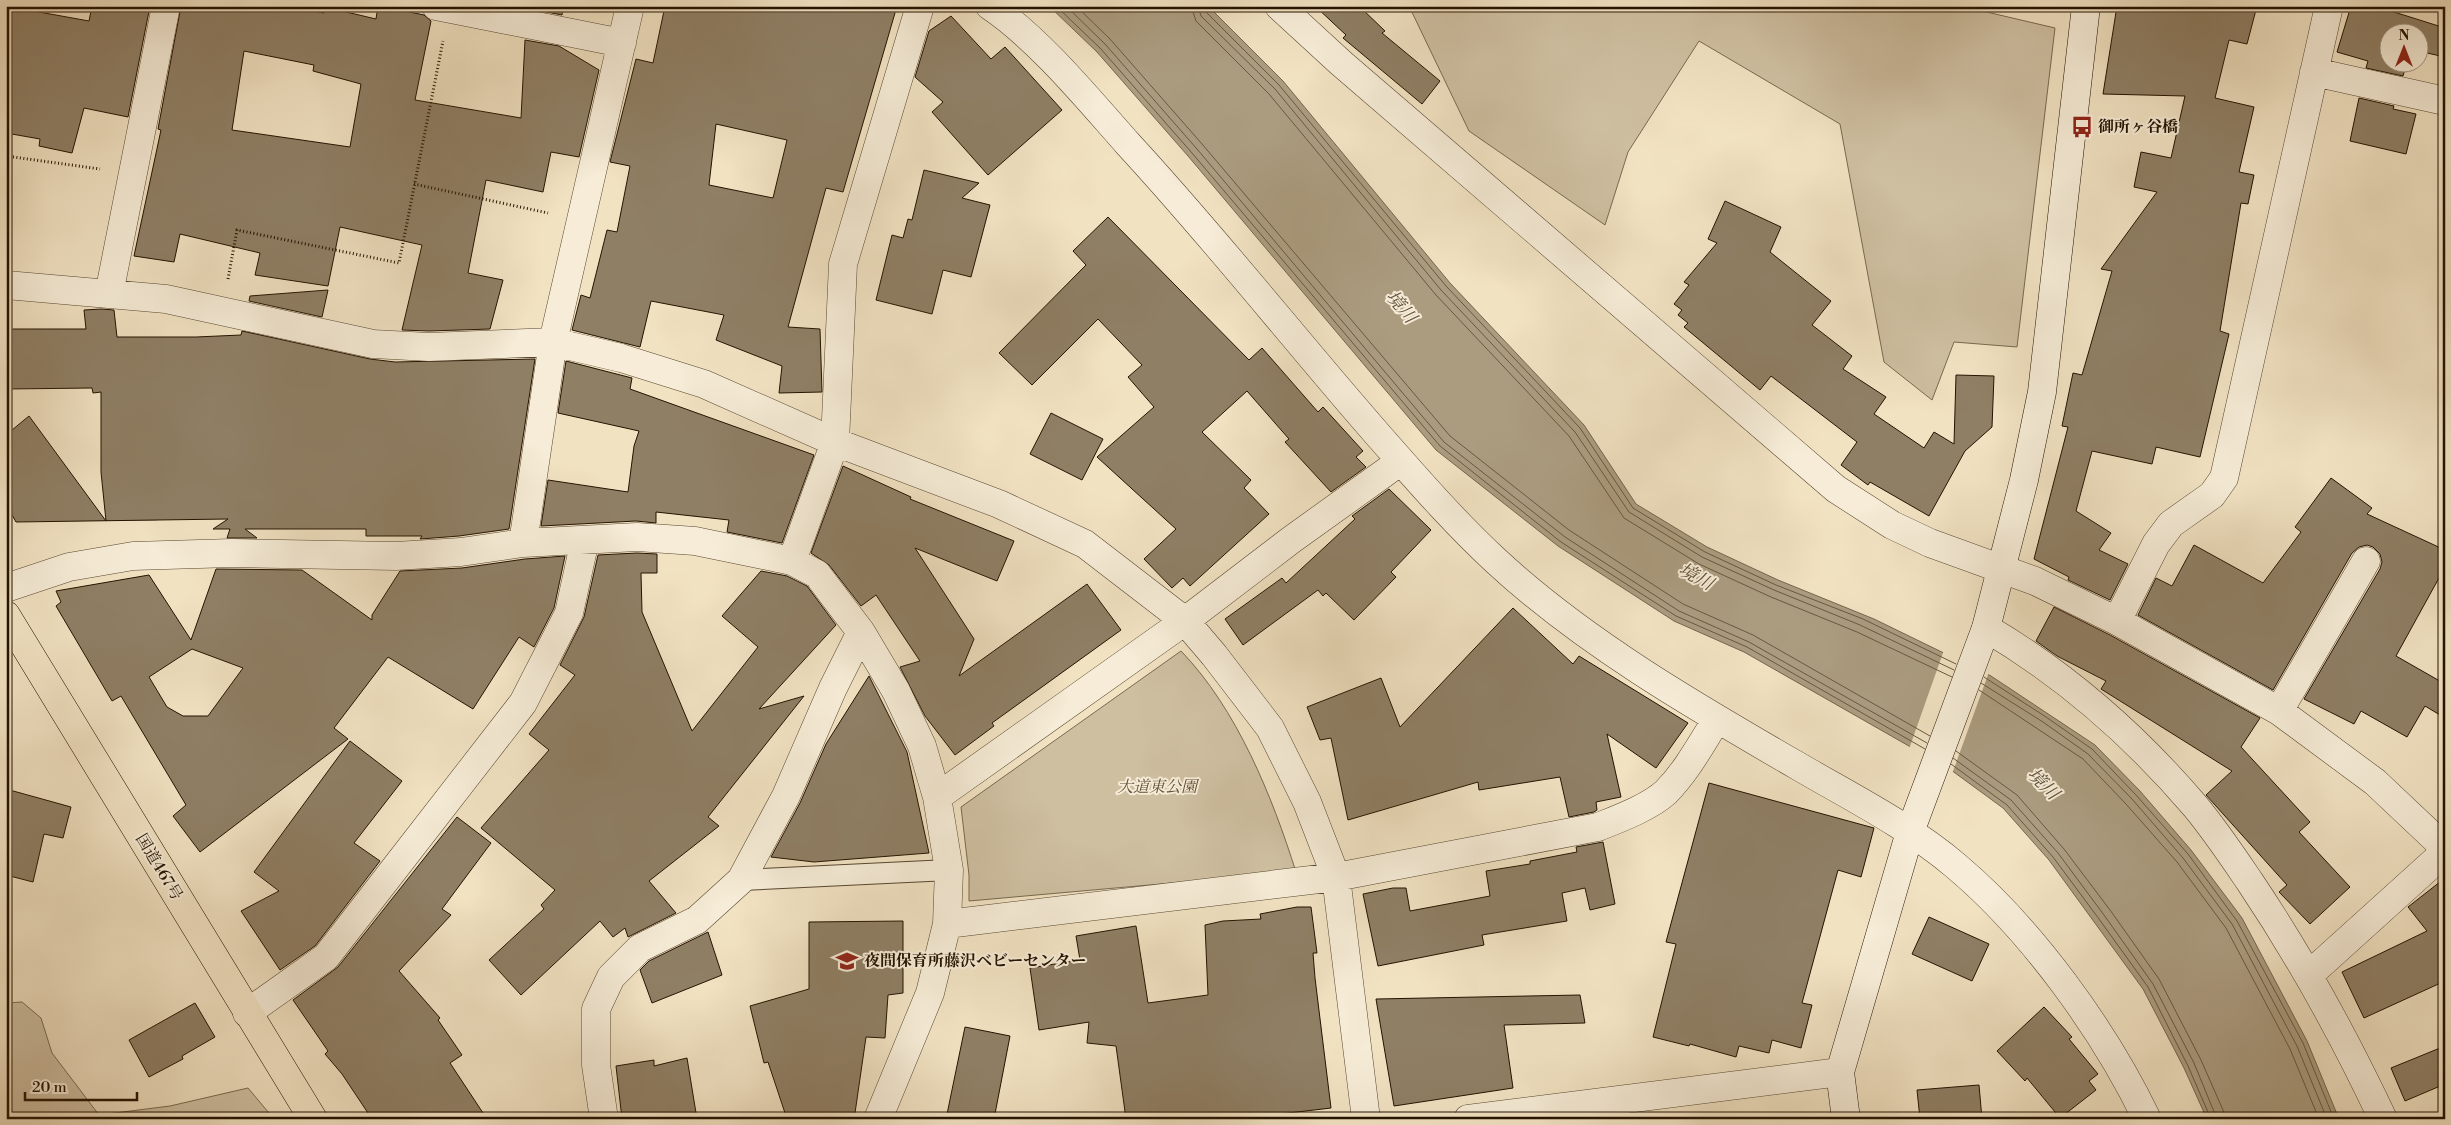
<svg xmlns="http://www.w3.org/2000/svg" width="2451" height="1125" viewBox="0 0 2451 1125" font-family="'Libre Bodoni','Noto Serif JP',serif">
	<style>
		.green { fill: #cebfa1; stroke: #796950 }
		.water { fill: #ab9c80; stroke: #75654d }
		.pier { fill: #f1e2c2 }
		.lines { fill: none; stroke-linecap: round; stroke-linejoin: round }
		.shore { stroke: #685840; stroke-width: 1 }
		.building { fill: #8f7f65; stroke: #241300; fill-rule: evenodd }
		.lane-casing { stroke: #574730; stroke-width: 22 }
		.street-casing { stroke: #574730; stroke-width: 29 }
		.secondary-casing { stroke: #241300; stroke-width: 29 }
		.highway-casing { stroke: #241300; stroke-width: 29 }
		.path { stroke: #241300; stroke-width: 3; stroke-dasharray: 1 2.5; stroke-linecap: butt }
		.lane { stroke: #f6ecd7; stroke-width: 20 }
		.street { stroke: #f6ecd7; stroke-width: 28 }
		.secondary { stroke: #f6ecd7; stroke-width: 28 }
		.highway { stroke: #f1e2c2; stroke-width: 28 }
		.labels { text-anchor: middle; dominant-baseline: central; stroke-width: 4; stroke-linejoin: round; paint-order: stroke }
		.poi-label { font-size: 16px; font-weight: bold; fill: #241300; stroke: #f6ecd7; text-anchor: start }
		.park-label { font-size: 16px; font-style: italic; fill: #604f38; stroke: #f6ecd7 }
		.street-label { font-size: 16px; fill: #241300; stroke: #f6ecd7 }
		.water-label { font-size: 18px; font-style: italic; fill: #61513a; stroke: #f6ecd7 }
	</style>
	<rect width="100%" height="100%" fill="#f1e2c2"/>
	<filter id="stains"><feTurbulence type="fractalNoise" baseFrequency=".004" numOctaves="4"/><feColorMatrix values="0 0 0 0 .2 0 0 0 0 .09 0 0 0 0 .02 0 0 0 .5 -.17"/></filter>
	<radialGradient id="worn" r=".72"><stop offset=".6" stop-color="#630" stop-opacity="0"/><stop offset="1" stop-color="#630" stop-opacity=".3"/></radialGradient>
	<path class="green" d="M1409,6H1961L2055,28L2017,347L1954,342L1932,400L1884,362L1840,124L1699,41L1628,152L1605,225L1469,131Z
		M1181,651C1237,709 1272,796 1296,872L969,901V875L961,807Z
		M22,1002L41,1018L52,1053L99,1115L170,1106L248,1088L274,1119H6V1003Z"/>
	<path class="water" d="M1049,6H1208L1283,81L1450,283L1584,425L1636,504L1707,547L1778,580L1874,619L1991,676L2095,745L2140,791L2191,850L2242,918L2307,1041L2339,1119H2207L2184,1068L2143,989L2049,860L2003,808L1951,770L1744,652L1674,621L1558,546L1436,450L1188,156L1097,52Z"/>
	<path class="pier" d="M1944,650L1989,672L1952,774L1909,749Z"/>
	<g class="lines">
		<path class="shore" d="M1056,6L1100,48L1192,153L1440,446L1561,542L1676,616L1747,647L1925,749
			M1066,6L1105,44L1197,149L1444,442L1565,537L1679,611L1749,642L1927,743
			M1076,6L1110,39L1202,144L1450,436L1569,530L1683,604L1753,635L1930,736
			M1191,6L1196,21L1269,94L1436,295L1569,436L1624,518L1699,564L1771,597L1857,632L1952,677
			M1198,6L1201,16L1275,89L1441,290L1575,432L1629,512L1702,557L1774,590L1860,625L1954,670
			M1205,6L1206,12L1279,85L1446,286L1580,428L1633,508L1705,552L1776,585L1863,619L1956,664
			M1984,677L2046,717L2092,749L2136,795L2188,854L2237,921L2303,1043L2334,1119
			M1981,683L2043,722L2088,754L2132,799L2183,858L2232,924L2297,1046L2327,1119
			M1979,690L2083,759L2126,804L2177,862L2226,928L2290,1049L2319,1119
			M1956,751L2017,795L2064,849L2110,910L2159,979L2201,1060L2223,1110L2225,1119
			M1953,758L2011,800L2058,853L2104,915L2153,984L2194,1063L2217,1119
			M1951,764L2007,805L2053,857L2099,919L2148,987L2188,1066L2211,1119"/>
	</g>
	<path class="building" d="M6,6L89,21L92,6H150L128,117L84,108L72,153L39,146L40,139L6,133Z
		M181,6H290L324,13L325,7L376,19L378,6H381L424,15L431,21L415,100L521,118L525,40L559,46L599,70L579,157L551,152L543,192L486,180L468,273L503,280L490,329L429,331L402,330L422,245L340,227L328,286L255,275L260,253L180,234L174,262L134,256L161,130L158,129ZM244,51L314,65L313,71L361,84L350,147L232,130Z
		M527,6H563L562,15L527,8Z
		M665,6H897L843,192L826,188L788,327L820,329L822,392L779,393L782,366L716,340L724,315L651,301L640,347L572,330L581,295L590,298L607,230L617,232L630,166L610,162L636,59L653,63ZM716,124L787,140L773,198L709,185Z
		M1315,6H1359L1385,31L1382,33L1440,81L1422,104L1343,38L1346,35Z
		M2117,6H2257L2247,44L2229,40L2215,98L2254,107L2239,172L2254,175L2248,204L2241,203L2220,331L2229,334L2200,457L2156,447L2152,464L2092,451L2076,511L2111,533L2099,550L2128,564L2110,600L2068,580L2069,577L2034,559L2068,427L2062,426L2073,373L2082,375L2112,271L2101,269L2157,192L2134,187L2141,152L2171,158L2185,96L2103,94Z
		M2351,6H2375L2445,28V57L2418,51V32H2388V62H2407L2403,76L2366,68L2368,61L2337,52Z
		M951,16L991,59L1005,47L1062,110L988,175L932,112L943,102L915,77L929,31Z
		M2359,98L2394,106L2393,109L2416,114L2406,154L2350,141Z
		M924,170L979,183L962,198L990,205L971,277L943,270L932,314L876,300L892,235L903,238L908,219L912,220Z
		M1725,201L1781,227L1770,252L1831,301L1812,325L1852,356L1843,369L1886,397L1874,414L1924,448L1934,432L1954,444L1956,375L1994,376L1992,427L1965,451L1929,516L1870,482L1868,485L1841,465L1857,442L1771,376L1760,390L1684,327L1688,323L1678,315L1682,310L1674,304L1689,285L1684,282L1717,243L1708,239Z
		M1108,217L1249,360L1262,348L1318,412L1323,407L1363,451L1356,457L1366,467L1331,492L1285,442L1289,439L1247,391L1202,432L1251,480L1244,488L1269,514L1190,586L1183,578L1172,588L1144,559L1176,529L1097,457L1154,407L1128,377L1142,365L1098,319L1032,385L999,353L1086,265L1073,251Z
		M328,290L322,317L249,301L250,296Z
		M101,309L114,310L117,337H196L241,335L242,331L370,359L395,362L535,359L509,529L459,536L420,539L422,536H366V529H245L257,538H227L230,529H213L228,519L16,522L6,504V435L29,416L106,521L101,472V392L93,393L92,388L6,389V329H86L84,310Z
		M566,361L632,378L630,389L814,455L782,543L727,532L729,520L656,512V523L636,521L541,526L548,480L628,492L634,446L639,431L558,413Z
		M1051,413L1103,439L1082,480L1030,454Z
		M843,466L911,497L910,499L1014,541L997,581L915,548L974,639L959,676L1087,584L1121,630L992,723L994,726L955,755L925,716L900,667L920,661L876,595L861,606L829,565L811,553Z
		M2331,478L2372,508L2367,514L2445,550V567L2396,656L2445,684V718L2425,706L2407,737L2361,711L2354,724L2304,699L2380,569L2382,562L2380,554L2373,547L2367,545L2359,547L2352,553L2273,690L2138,615L2156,578L2172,586L2194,545L2263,583L2301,532L2295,527Z
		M1389,489L1431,530L1391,572L1396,577L1354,620L1326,593L1323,596L1318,590L1243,645L1225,619L1282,578L1286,583L1355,519L1352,516Z
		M637,553L657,554V573H641L642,612L692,731L758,647L722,616L761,571L787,576L807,586L836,625L759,709L804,696L708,817L719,826L649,881L676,913L628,937L625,928L613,937L600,921L521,995L489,960L544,909L541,905L555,890L481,828L549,750L529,734L575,675L560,665L584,617L598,555Z
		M565,556L554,608L534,647L519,637L473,709L388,657L334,728L348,739L200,852L173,816L186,805L121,696L112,701L56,606L61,602L56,591L149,575L191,640L216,569L302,570L372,620V615L400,571L462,568L525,559ZM192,649L243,668L208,716H183L167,707L149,677Z
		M2054,607L2110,635L2260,718L2241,747L2310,822L2299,832L2350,887L2310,924L2279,892L2287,885L2206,795L2232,771L2101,689L2106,681L2057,656L2036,641Z
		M1513,608L1573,664L1579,656L1688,723L1656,768L1607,734L1621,797L1596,802L1597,810L1594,812L1569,817L1560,777L1479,790L1478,782L1348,820L1331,738L1320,740L1307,707L1381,678L1400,727Z
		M869,676L907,752L929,853L814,862L771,857L800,803L826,744Z
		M350,741L402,781L354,843L380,861L315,946L280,970L241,911L279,891L254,872Z
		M1709,783L1874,828L1861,877L1838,870L1802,1003L1812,1005L1801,1048L1772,1040L1769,1053L1739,1046L1736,1057L1690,1044L1689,1046L1653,1037L1676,944L1666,942Z
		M6,789L71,807L63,838L44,834L33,882L6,875Z
		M457,817L491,843L442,909L451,915L399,971L440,1018L438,1020L462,1055L450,1063L487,1119H372L342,1074L325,1054L328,1051L293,1000L338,967Z
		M1603,842L1615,904L1590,910L1585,888L1562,893L1567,921L1482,935L1484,945L1378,966L1363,894L1393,888H1406L1410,911L1490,896L1486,871L1530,864V861L1577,852L1576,847Z
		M2445,878V981L2364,1018L2342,972L2427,931L2408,907Z
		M1297,907H1311L1317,953H1313L1315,978L1331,1108L1238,1119H1126L1116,1046L1087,1043L1089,1022L1039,1030L1030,968L1080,960L1076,936L1136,926L1148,1003L1208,995L1205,925L1223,921L1261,919L1260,914Z
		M1929,917L1989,944L1972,981L1912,954Z
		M903,921V993L888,995L885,1038L866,1037L855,1113L812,1119H787L768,1062L764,1063L750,1006L809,989V922Z
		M708,932L722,975L652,1003L640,970L649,961Z
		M1580,995L1585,1023L1504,1025L1513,1088L1394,1106L1376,999Z
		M195,1003L215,1037L182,1056L183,1059L149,1077L129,1040Z
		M2044,1007L2072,1037L2069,1039L2098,1074L2089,1081L2096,1090L2060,1118L2027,1078L2025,1081L1997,1051Z
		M965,1027L1010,1036L994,1119H946Z
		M2445,1046V1084L2405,1101L2391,1068Z
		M687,1058L697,1119H622L616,1066L654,1060V1066Z
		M1979,1085L1982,1119H1920L1917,1090Z"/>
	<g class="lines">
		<g class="lane-casing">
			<path id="lane" d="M741,880L949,870"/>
		</g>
		<g class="street-casing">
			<path id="street" d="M436,6L622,43
				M990,6C1039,39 1088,99 1128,144C1215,238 1294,339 1378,435C1416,478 1453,521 1495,560C1582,641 1694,706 1798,766C1851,797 1909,826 1956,866C2032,930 2104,1030 2147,1119
				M1279,6L1341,63L1836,489L1892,525L1930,543L2035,581L2117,621L2279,711L2375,782L2445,848
				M2314,72L2445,101
				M6,285L166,299L373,344L429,347L553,342L621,358L704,384L835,442L999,504L1085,544L1185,621L1214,655L1270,728L1307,802L1336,877L1366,1119
				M109,294L166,6
				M523,543L553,342L630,6
				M792,561L835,442L843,264L920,6
				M6,588L69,567L133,556L232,553L396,556L461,552L523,543L637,537L695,541L792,561L817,574L861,632L896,691L922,746L937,797L949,870L947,924L930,993L878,1119
				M2117,621L2156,544L2171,524L2212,495L2224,478L2329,6
				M1986,628C2064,674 2136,737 2195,806C2215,830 2233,857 2250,882C2301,958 2344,1036 2383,1119
				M2279,711L2366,561
				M937,797L1185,621L1291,540L1401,461
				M947,924L1336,877L1598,827C1618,819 1650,807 1666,792C1687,771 1701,744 1717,719
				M2310,974L2445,852
				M247,1013L326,957L523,703L569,613L585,540
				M604,1119L596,1065V1009L611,977L640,948L697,920L741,880L786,796L833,688L861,632
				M1468,1119L1840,1072"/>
		</g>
		<g class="secondary-casing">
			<path id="secondary" d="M1846,1119L1840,1072L1910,832L1986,628L2024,480L2042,392L2086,6"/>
		</g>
		<g class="highway-casing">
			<path id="highway" d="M6,615L313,1119"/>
		</g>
		<path class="path" d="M6,156L100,169
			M414,184L548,213
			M228,279L237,230L399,263L443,41"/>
		<use href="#lane" class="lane"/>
		<use href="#street" class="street"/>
		<use href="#secondary" class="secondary"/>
		<use href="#highway" class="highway"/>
	</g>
	<defs>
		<g id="bus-bare" transform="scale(1.725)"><path d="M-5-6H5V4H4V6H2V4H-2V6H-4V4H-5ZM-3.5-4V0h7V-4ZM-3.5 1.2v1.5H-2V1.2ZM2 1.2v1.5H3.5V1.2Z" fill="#8f2418" stroke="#f6ecd7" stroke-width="2.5" paint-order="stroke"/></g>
		<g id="school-bare" transform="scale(1.725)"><path d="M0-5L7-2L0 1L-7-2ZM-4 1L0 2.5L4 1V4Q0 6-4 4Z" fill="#8f2418" stroke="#f6ecd7" stroke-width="2.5" paint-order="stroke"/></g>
	</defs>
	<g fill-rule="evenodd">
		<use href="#bus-bare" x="2082" y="127"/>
		<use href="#school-bare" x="847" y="961"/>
	</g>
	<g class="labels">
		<g class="poi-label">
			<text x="2098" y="127">御所ヶ谷橋</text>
			<text x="864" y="961">夜間保育所藤沢ベビーセンター</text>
		</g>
		<g class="park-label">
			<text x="1157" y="787">大道東公園</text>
		</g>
		<g class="street-label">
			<text transform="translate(159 867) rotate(59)">国道467号</text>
		</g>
		<g class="water-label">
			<text transform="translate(1401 307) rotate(50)">境川</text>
			<text transform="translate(1696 577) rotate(29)">境川</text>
			<text transform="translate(2043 784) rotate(45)">境川</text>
		</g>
	</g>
	<rect width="2451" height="1125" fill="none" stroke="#f1e2c2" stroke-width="25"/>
	<rect x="8" y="8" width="2436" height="1110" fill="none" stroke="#241300" stroke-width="2.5"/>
	<rect x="12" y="12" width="2426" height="1100" fill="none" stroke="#241300"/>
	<g transform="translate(2404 48)"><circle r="24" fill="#f6ecd7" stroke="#a29581"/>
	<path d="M0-4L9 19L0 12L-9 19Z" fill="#8f2418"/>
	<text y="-8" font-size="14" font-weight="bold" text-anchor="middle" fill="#241300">N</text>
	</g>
	<path d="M25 1092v8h112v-8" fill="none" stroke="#241300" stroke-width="2.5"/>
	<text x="32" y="1092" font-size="15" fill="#241300" stroke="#f6ecd7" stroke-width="4" paint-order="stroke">20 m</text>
	<rect width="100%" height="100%" filter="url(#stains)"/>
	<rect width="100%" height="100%" fill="url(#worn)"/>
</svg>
